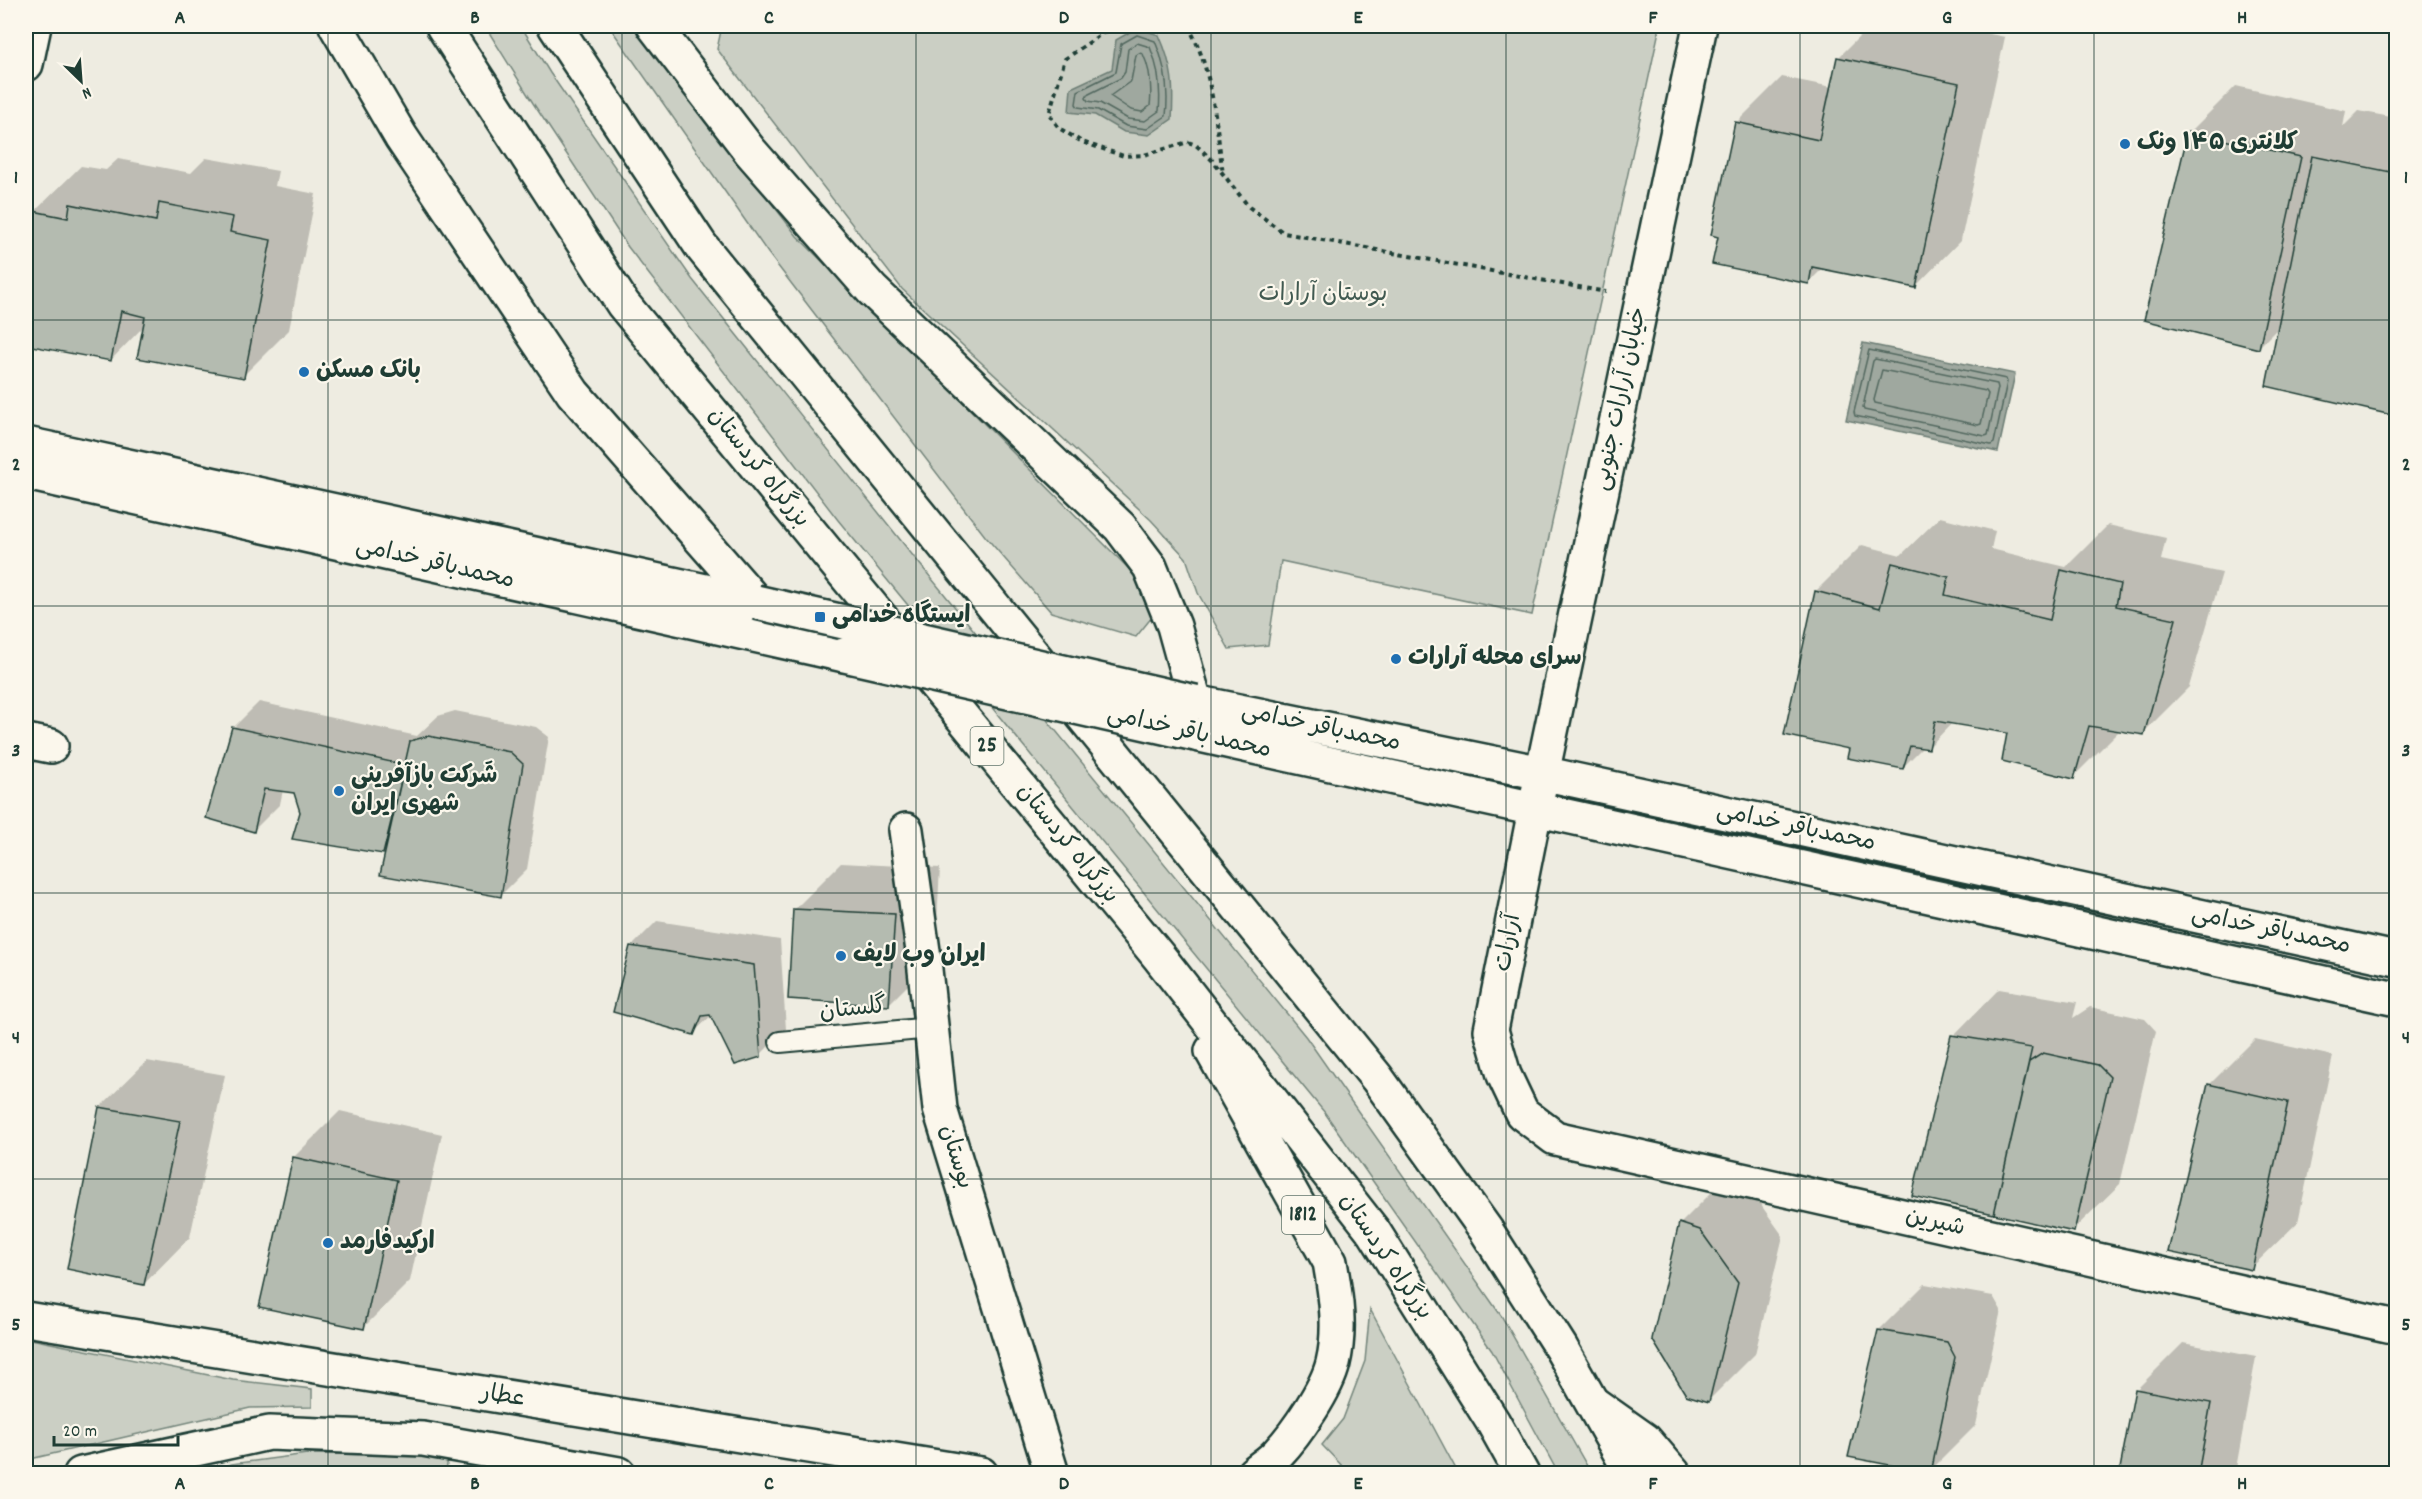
<svg xmlns="http://www.w3.org/2000/svg" width="2422" height="1499" viewBox="0 0 2422 1499" font-family="Dekko,'Playpen Sans Arabic',sans-serif">
	<style>
		.green { fill: #cbcfc4; stroke: #75867c; stroke-width: 1.5 }
		.water { fill: #9fa89f; stroke: #6c7d74; stroke-width: 1.5 }
		.shadow { fill: #0003 }
		.lines { fill: none; stroke-linecap: round; stroke-linejoin: round }
		.shore { stroke: #52685f; stroke-width: 1.5 }
		.building { fill: #b4bbb0; stroke: #1f3d34; stroke-width: 1.5 }
		.lane-casing { stroke: #1f3d34; stroke-width: 24 }
		.street-casing { stroke: #1f3d34; stroke-width: 38 }
		.secondary-casing { stroke: #1f3d34; stroke-width: 38 }
		.highway-casing { stroke: #1f3d34; stroke-width: 38 }
		.path { stroke: #1f3d34; stroke-width: 4; stroke-dasharray: 4.5 4.5; stroke-linecap: butt }
		.lane { stroke: #fbf7ec; stroke-width: 20 }
		.street { stroke: #fbf7ec; stroke-width: 33 }
		.secondary { stroke: #fbf7ec; stroke-width: 33 }
		.highway { stroke: #fbf7ec; stroke-width: 33 }
		.secondary-bridge-casing { stroke: #1f3d34; stroke-width: 38; stroke-linecap: butt }
		.secondary-bridge { stroke: #fbf7ec; stroke-width: 33 }
		.grid { fill: none; stroke: #1f3d34; stroke-width: 1.5; stroke-opacity: 0.55 }
		.poi-dot { fill: #1f6fb2; stroke: #fbf7ec; stroke-width: 2 }
		.labels { text-anchor: middle; dominant-baseline: central; stroke-width: 4.5; stroke-linejoin: round; paint-order: stroke }
		.shield { fill: #fbf7ec; stroke: #61756b; stroke-width: 1.5 }
		.shield-label { font-size: 22px; font-weight: bold; fill: #1f3d34 }
		.poi-label { font-size: 24px; font-weight: bold; fill: #1f3d34; stroke: #fbf7ec; text-anchor: start }
		.park-label { font-size: 24px; fill: #415a51; stroke: #fbf7ec }
		.street-label { font-size: 24px; fill: #1f3d34; stroke: #fbf7ec }
		.neatline { fill: none; stroke: #1f3d34; stroke-width: 2 }
		.grid-label { font-size: 20px; text-anchor: middle; font-weight: bold; fill: #1f3d34 }
	</style>
	<rect width="100%" height="100%" fill="#eeece1"/>
	<filter id="ink" filterUnits="userSpaceOnUse"><feTurbulence type="fractalNoise" baseFrequency=".0167" numOctaves="2"/><feDisplacementMap in="SourceGraphic" scale="12" xChannelSelector="R" yChannelSelector="G"/><feConvolveMatrix kernelMatrix="1 2 1 2 8 2 1 2 1" color-interpolation-filters="sRGB"/></filter>
	<g filter="url(#ink)">
		<path class="green" d="M485,26H521L550,73L692,279L914,557L1306,1037L1502,1317L1591,1473H1558L1492,1351L1325,1113L838,520L628,247L533,103Z
			M609,26H634L797,236L1147,587L1156,612L1136,637L1051,612L985,536L768,253Z
			M722,26H1660L1532,615L1281,561L1268,645L1229,649L1198,593L1186,558L1151,520L902,289L717,49Z
			M1370,1309L1458,1473H1349L1322,1445L1343,1419L1365,1361Z
			M26,1338L233,1380L312,1389V1407L250,1408L26,1460Z
			M307,1454L448,1455L446,1473L198,1474L232,1464Z"/>
		<path class="water" d="M1137,28L1159,35C1173,66 1174,87 1172,119L1149,135L1124,132L1095,115L1069,112L1071,88L1112,69L1116,40Z
			M1863,343L2015,374L1998,452L1846,420Z"/>
		<path class="shadow" d="M1870,26H1951L2005,37L1961,240L1915,287L1823,268L1808,283L1736,123L1782,77L1832,87L1838,58Z
			M2236,86L2346,111L2343,127L2359,111L2396,118V414L2267,385L2279,327L2259,347L2146,319L2190,132Z
			M206,158L278,171L275,186L316,194L289,330L243,376L145,325L111,360L26,343V257L34,212L81,166L106,170L118,159L191,173Z
			M1940,517L1995,531L1991,549L2066,567L2108,525L2166,538L2161,560L2222,573L2189,687L2143,733L2119,731L2073,777L2008,732L1953,722L1928,748L1923,747L1903,767L1850,747L1816,591L1862,545L1901,555Z
			M259,702L417,736L438,716L455,711L536,727L549,737L527,869L501,895L387,848L382,853L302,812L295,792L283,790L280,804L254,830L233,728Z
			M841,863L940,868L935,958L889,1004L795,909Z
			M657,921L780,940L786,1029L760,1055L712,1015L693,1033L631,947Z
			M1999,989L2077,1002L2073,1018L2090,1007L2145,1019L2156,1031L2120,1184L2073,1230L1914,1195L1953,1036Z
			M2255,1039L2333,1056L2298,1222L2251,1268L2209,1085Z
			M147,1061L225,1075L190,1237L144,1284L100,1107Z
			M340,1111L442,1134L410,1281L363,1328L294,1157Z
			M1726,1178L1746,1184L1783,1236L1755,1354L1709,1400L1680,1224Z
			M1925,1284L1993,1296L2001,1310L1976,1425L1930,1471L1879,1330Z
			M2183,1343L2256,1357L2235,1474H2121L2137,1389Z"/>
		<g class="lines">
			<path class="shore" d="M1137,35L1155,41C1166,66 1169,89 1166,116L1147,129L1126,126L1098,110L1078,107L1076,104L1078,91L1116,72L1121,44Z
				M1137,43L1150,47C1159,68 1161,89 1159,111L1145,121L1128,119L1100,103L1088,101L1086,98L1087,95L1121,78L1125,72L1128,49Z
				M1139,53L1143,54C1151,71 1152,88 1150,106L1142,112L1131,110L1110,96L1131,81L1136,55Z
				M1869,350L2006,379L2007,382L1994,443L1991,445L1855,416L1854,412Z
				M1875,359L1997,384L1998,388L1988,435L1985,436L1864,410L1863,407L1873,361Z
				M1882,370L1986,391L1988,394L1981,424L1978,425L1875,403L1874,400Z"/>
		</g>
		<path class="building" d="M1837,57L1959,83L1916,288L1812,267L1809,284L1712,264L1718,237L1711,235L1735,122L1819,140Z
			M2188,132L2301,157L2259,349L2144,320Z
			M2312,156L2396,173V416L2266,386Z
			M159,203L233,217L230,232L271,240L244,378L137,358L145,317L121,311L111,361L26,345V250L33,211L68,218L70,204L156,221Z
			M1892,563L1949,577L1945,595L2050,620L2061,570L2120,584L2116,606L2176,619L2144,735L2089,726L2074,779L2002,761L2007,733L1935,721L1929,749L1910,746L1903,769L1847,758L1849,749L1784,735L1815,591L1880,608Z
			M232,727L405,765L383,854L292,839L300,812L294,793L264,789L254,832L206,818Z
			M428,736L510,752L523,764L501,897L380,875L410,741Z
			M793,909L895,914L889,1006L788,999Z
			M630,946L754,965L761,1057L735,1065L710,1015L702,1016L694,1035L613,1012Z
			M1951,1035L2032,1048L1994,1214L1912,1196Z
			M2043,1053L2098,1065L2110,1077L2074,1232L1994,1214L2029,1062Z
			M2208,1084L2288,1102L2252,1270L2168,1252Z
			M99,1107L180,1121L144,1285L67,1269Z
			M293,1157L397,1180L364,1329L259,1307Z
			M1679,1223L1700,1230L1738,1283L1709,1402L1686,1395L1652,1339Z
			M1878,1330L1947,1342L1955,1357L1931,1473L1848,1457Z
			M2135,1389L2211,1403L2198,1474H2119Z"/>
		<g class="lines">
			<g class="lane-casing">
				<path id="lane" d="M780,1042L931,1028"/>
			</g>
			<g class="street-casing">
				<path id="street" d="M336,26L401,137L573,393L756,602
					M26,741L51,746
					M1535,810L1491,1030L1504,1075L1522,1113L1555,1138L2396,1327
					M906,830L923,951L940,1109L1052,1474"/>
			</g>
			<g class="secondary-casing">
				<path id="secondary" d="M26,64L34,26
					M26,444L756,602
					M26,473L844,655
					M1195,702L1542,773L2396,959
					M1195,734L2396,999
					M1538,793L1700,26
					M26,1319L981,1474
					M1594,1404L1645,1440L1674,1474
					M81,1474L269,1433L423,1439L619,1474"/>
			</g>
			<g class="highway-casing">
				<path id="highway" d="M443,26L623,304L1160,958L1374,1232L1493,1422L1522,1474
					M555,26L701,246L1377,1078L1486,1230L1561,1348L1632,1474
					M654,26L750,151L872,290L1120,527L1150,567L1174,626L1195,702
					M1212,1051L1330,1262C1336,1296 1341,1330 1333,1363C1327,1389 1296,1434 1278,1453C1271,1461 1261,1467 1253,1474"/>
			</g>
			<path class="path" d="M1101,26L1105,31
				M1113,26L1065,59L1049,114L1059,128L1082,142L1124,156L1144,155L1188,142L1196,145L1212,160L1249,207L1284,233L1606,292
				M1188,26C1213,69 1216,125 1223,174"/>
			<use href="#lane" class="lane"/>
			<use href="#street" class="street"/>
			<use href="#secondary" class="secondary"/>
			<use href="#highway" class="highway"/>
			<g class="secondary-bridge-casing">
				<path id="secondary-bridge" d="M756,602L1195,702
					M844,655L1195,734"/>
			</g>
			<use href="#secondary-bridge" class="secondary-bridge"/>
		</g>
	</g>
	<path class="grid" d="M328,26V1474M622,26V1474M916,26V1474M1211,26V1474M1506,26V1474M1800,26V1474M2094,26V1474M26,320H2396M26,606H2396M26,893H2396M26,1179H2396"/>
	<g class="poi-dot">
		<circle cx="2125" cy="144" r="6"/>
		<circle cx="304" cy="372" r="6"/>
		<rect x="814" y="611" width="12" height="12" rx="3"/>
		<circle cx="1396" cy="659" r="6"/>
		<circle cx="339" cy="791" r="6"/>
		<circle cx="841" cy="956" r="6"/>
		<circle cx="328" cy="1243" r="6"/>
	</g>
	<g class="labels">
		<g class="shield">
			<rect x="970.5" y="727" width="33" height="38" rx="4.5"/>
			<rect x="1282" y="1196" width="42" height="38" rx="4.5"/>
		</g>
		<g class="shield-label">
			<text x="987" y="746">25</text>
			<text x="1303" y="1215">1812</text>
		</g>
		<g class="poi-label">
			<text x="2137" y="144">کلانتری ۱۴۵ ونک</text>
			<text x="316" y="372">بانک مسکن</text>
			<text x="832" y="617">ایستگاه خدامی</text>
			<text x="1408" y="659">سرای محله آرارات</text>
			<text x="351" y="777">شَرکت بازآفرینی<tspan x="351" dy="28">شهری ایران</tspan></text>
			<text x="853" y="956">ایران وب لایف</text>
			<text x="340" y="1243">ارکیدفارمد</text>
		</g>
		<g class="park-label">
			<text x="1323" y="295">بوستان آرارات</text>
		</g>
		<g class="street-label">
			<text transform="translate(1621 399) rotate(-78)">خیابان آرارات جنوبی</text>
			<text transform="translate(758 468) rotate(51)">بزرگراه کردستان</text>
			<text transform="translate(435 564) rotate(13)">محمدباقر خدامی</text>
			<text transform="translate(1321 728) rotate(12)">محمدباقر خدامی</text>
			<text transform="translate(1189 733) rotate(13)">محمد باقر خدامی</text>
			<text transform="translate(1796 828) rotate(12)">محمدباقر خدامی</text>
			<text transform="translate(1067 844) rotate(51)">بزرگراه کردستان</text>
			<text transform="translate(2271 931) rotate(12)">محمدباقر خدامی</text>
			<text transform="translate(1509 943) rotate(-79)">آرارات</text>
			<text transform="translate(853 1010) rotate(-5)">گلستان</text>
			<text transform="translate(955 1157) rotate(73)">بوستان</text>
			<text transform="translate(1935 1223) rotate(13)">شیرین</text>
			<text transform="translate(1385 1257) rotate(56)">بزرگراه کردستان</text>
			<text transform="translate(503 1397) rotate(9)">عطار</text>
		</g>
	</g>
	<rect width="2422" height="1499" fill="none" stroke="#fbf7ec" stroke-width="66"/>
	<g transform="translate(81 81) rotate(155)" stroke="#fbf7ec" stroke-width="4.5" paint-order="stroke">
	<path d="M0-4.5L10 22L0 15L-10 22Z" fill="#1f3d34"/>
	<text y="-9" font-size="16" font-weight="bold" text-anchor="middle" fill="#1f3d34">N</text>
	</g>
	<path d="M54 1436v9h124v-9" fill="none" stroke="#1f3d34" stroke-width="3"/>
	<text x="63" y="1436" font-size="18" fill="#1f3d34" stroke="#fbf7ec" stroke-width="4.5" paint-order="stroke">20 m</text>
	<rect x="33" y="33" width="2356" height="1433" class="neatline"/>
	<g class="grid-label">
		<text x="180" y="23">A</text>
		<text x="475" y="23">B</text>
		<text x="769" y="23">C</text>
		<text x="1064" y="23">D</text>
		<text x="1358" y="23">E</text>
		<text x="1653" y="23">F</text>
		<text x="1947" y="23">G</text>
		<text x="2242" y="23">H</text>
		<text x="16" y="183">1</text>
		<text x="2406" y="183">1</text>
		<text x="16" y="470">2</text>
		<text x="2406" y="470">2</text>
		<text x="16" y="756">3</text>
		<text x="2406" y="756">3</text>
		<text x="16" y="1043">4</text>
		<text x="2406" y="1043">4</text>
		<text x="16" y="1330">5</text>
		<text x="2406" y="1330">5</text>
		<text x="180" y="1489">A</text>
		<text x="475" y="1489">B</text>
		<text x="769" y="1489">C</text>
		<text x="1064" y="1489">D</text>
		<text x="1358" y="1489">E</text>
		<text x="1653" y="1489">F</text>
		<text x="1947" y="1489">G</text>
		<text x="2242" y="1489">H</text>
	</g>
</svg>
